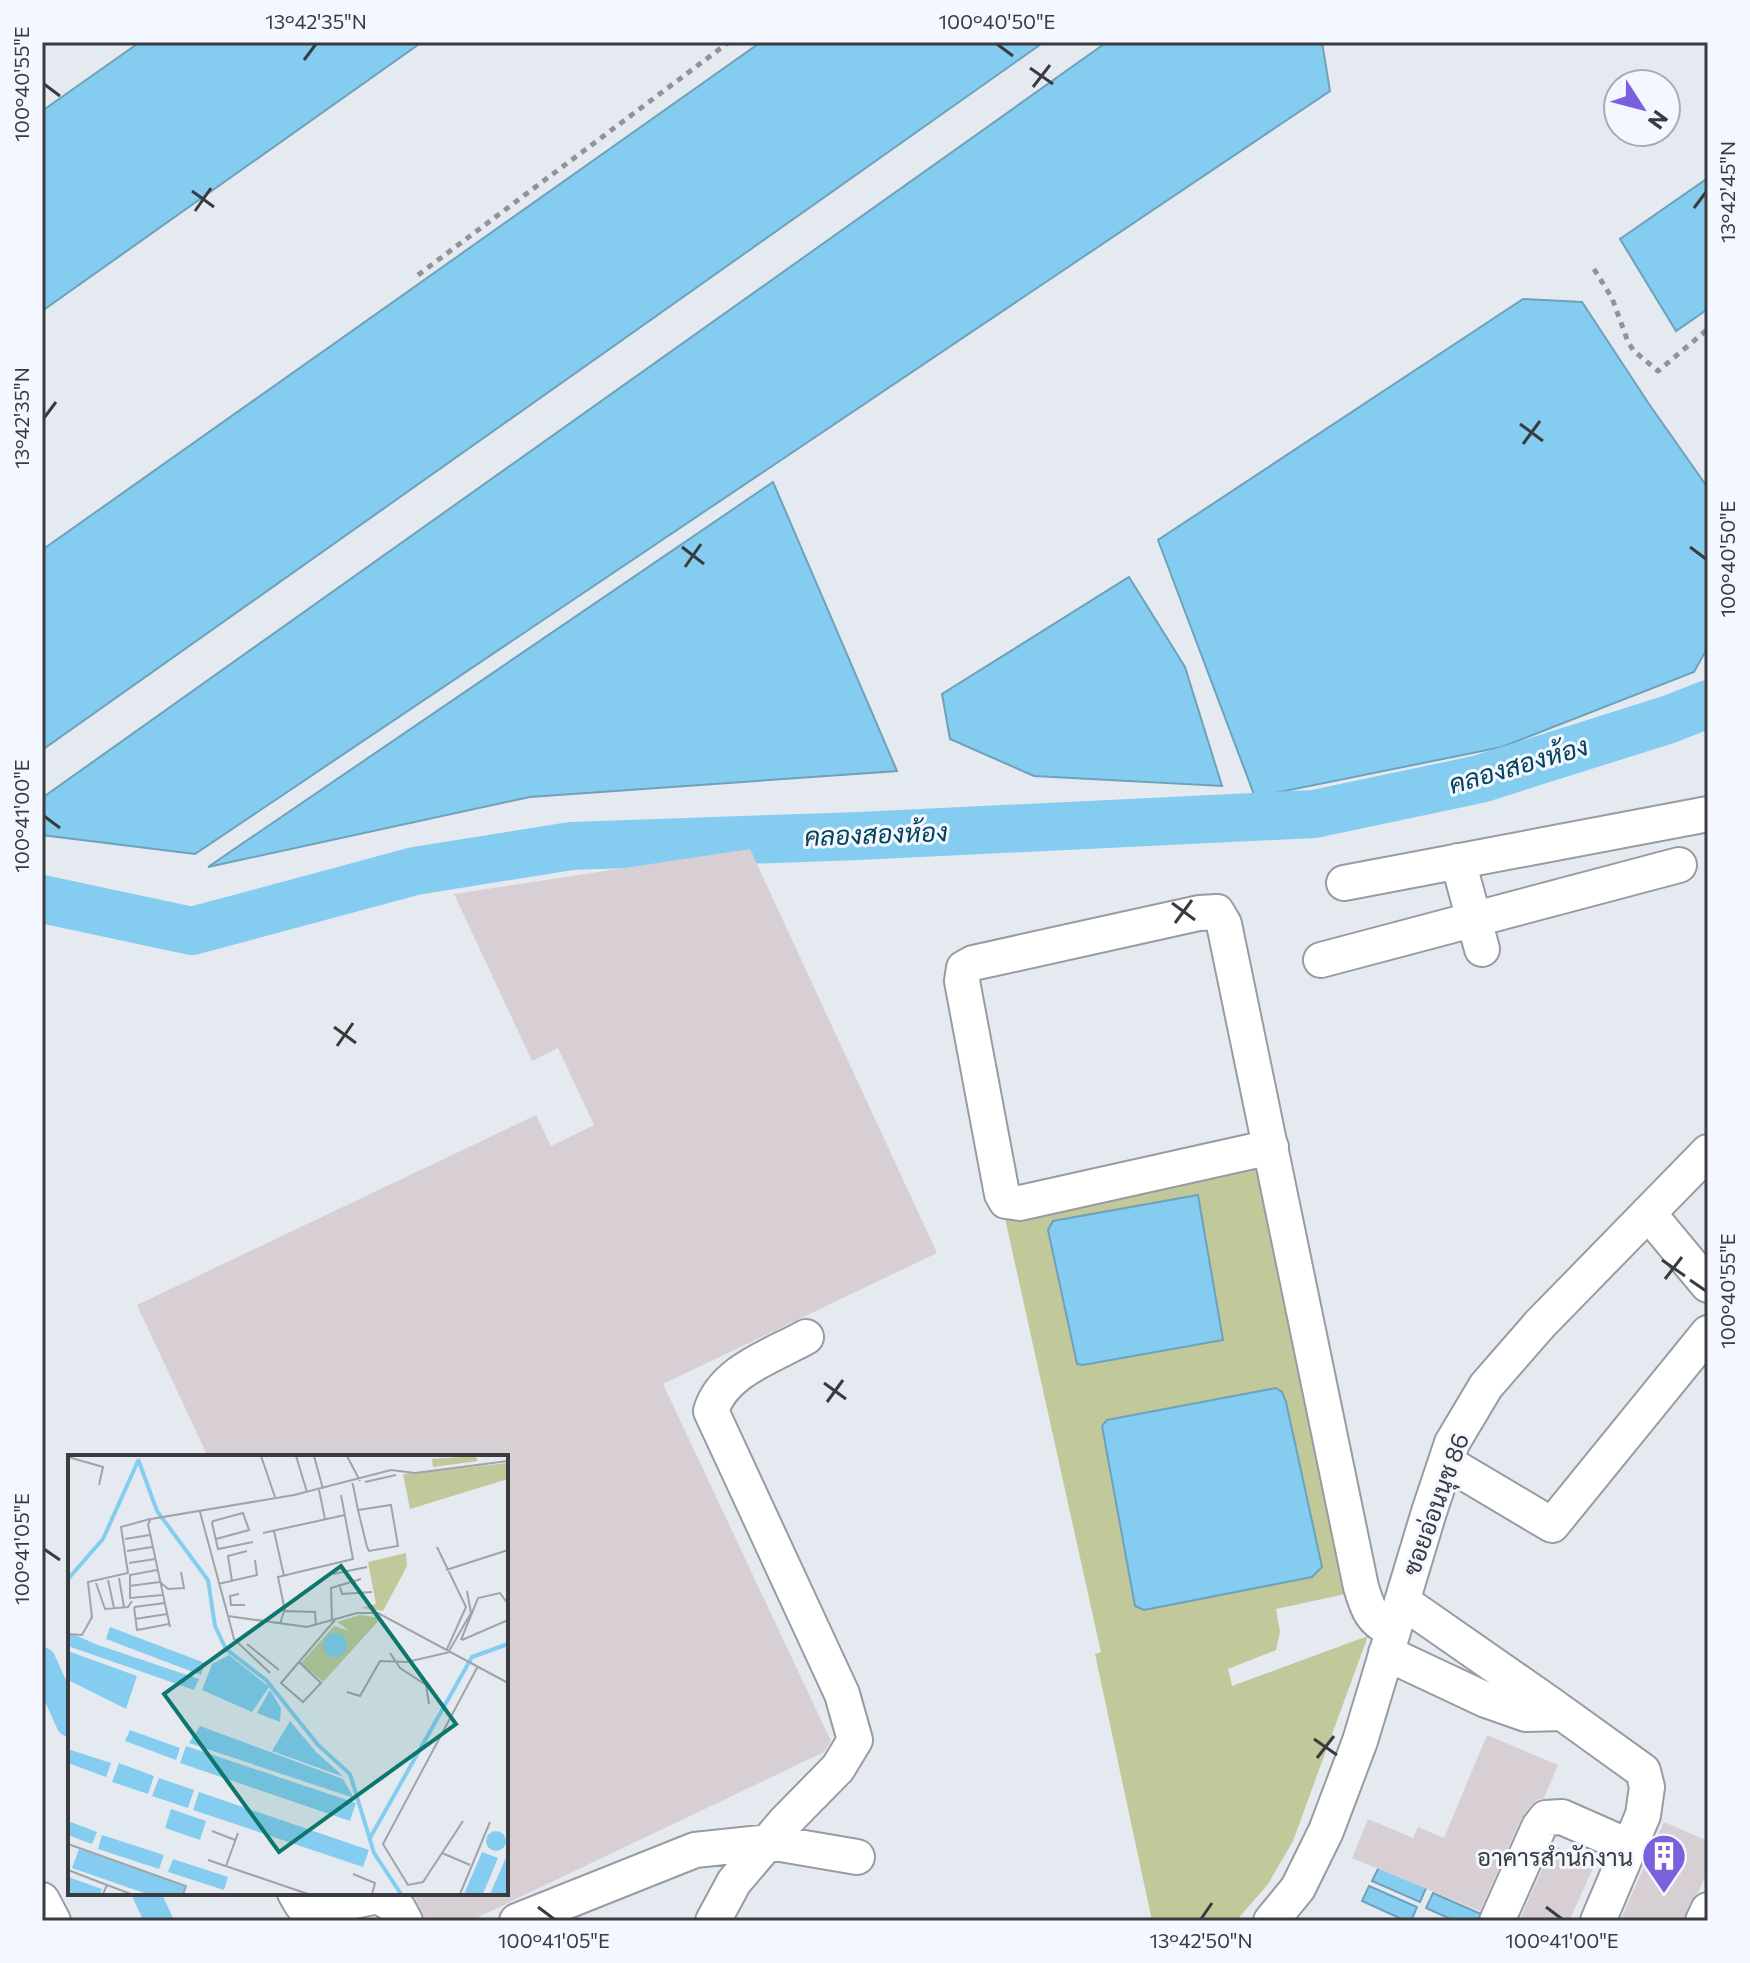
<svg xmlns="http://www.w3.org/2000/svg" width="1750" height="1963" viewBox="0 0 1750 1963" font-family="Commissioner,Sarabun,sans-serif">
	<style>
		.green { fill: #c1c899 }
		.water { fill: #85cdf0; stroke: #6ea1bb; stroke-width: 2 }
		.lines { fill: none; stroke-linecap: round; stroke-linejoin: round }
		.canal { stroke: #85cdf0; stroke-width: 28 }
		.river { stroke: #85cdf0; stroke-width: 48 }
		.building { fill: #d8cfd4 }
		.minor-casing { stroke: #979ba2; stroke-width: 38 }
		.path { stroke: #909398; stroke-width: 5; stroke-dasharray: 6 6; stroke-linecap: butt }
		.minor { stroke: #fff; stroke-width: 34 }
		.ticks { fill: none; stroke: #393b3e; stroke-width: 3 }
		.labels { text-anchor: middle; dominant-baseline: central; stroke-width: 6; stroke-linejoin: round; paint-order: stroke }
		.street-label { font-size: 24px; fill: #393b3e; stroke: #f3f7ff }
		.poi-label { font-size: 24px; fill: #393b3e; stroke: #f3f7ff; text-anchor: end }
		.water-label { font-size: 26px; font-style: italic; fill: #04435b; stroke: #f3f7ff }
		.inset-river { fill: none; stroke: #85cdf0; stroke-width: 4 }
		.inset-road { fill: none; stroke: #a0a4a9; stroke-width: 2 }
		.view { fill: #0f766e; fill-opacity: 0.15; stroke: #0f766e; stroke-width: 4 }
		.inset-edge { fill: none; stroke: #393b3e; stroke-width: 4 }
		.neatline { fill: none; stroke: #393b3e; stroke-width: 3 }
		.ticks-label { font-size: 20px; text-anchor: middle; fill: #393b3e }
	</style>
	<rect width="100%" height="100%" fill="#e5eaf1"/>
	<path class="green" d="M1260,1159L1350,1593L1276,1609L1280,1632L1276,1650L1228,1669L1232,1686L1368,1636L1293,1841L1268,1884L1236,1921H1152L1095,1654L1101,1652L1004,1214Z"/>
	<path class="water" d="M140,42H422L42,311V111Z
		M761,42H1044L42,750V550Z
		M1107,42H1322L1330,91L195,854L42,835V798Z
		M1708,178V309L1676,331L1620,239Z
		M1523,299L1582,302L1649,404L1708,488V647L1694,672L1502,747L1255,797L1158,540Z
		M773,482L897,771L530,797L208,867Z
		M1129,577L1185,667L1222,786L1034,776L950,739L942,694Z
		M1198,1195L1223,1340L1083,1365L1077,1364L1048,1230L1053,1221Z
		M1276,1388L1282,1392L1286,1402L1322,1567L1312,1577L1144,1610L1135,1606L1102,1426L1107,1420Z
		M1380,1865L1427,1886L1420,1902L1372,1881Z
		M1369,1886L1417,1907L1411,1921H1406L1362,1901Z
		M1433,1893L1481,1914L1477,1921H1455L1426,1908Z"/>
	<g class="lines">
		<path class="canal" d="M42,1661L70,1723
			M146,1893L159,1921"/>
		<path class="river" d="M42,899L192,931L415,871L571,846L859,836L1314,814L1480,779L1670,719L1708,704"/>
	</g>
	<path class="building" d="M750,849L937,1253L663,1384L831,1741L824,1752L470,1921H426L413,1893H506V1457H208L137,1305L536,1115L551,1146L594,1125L558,1048L532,1061L454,894Z
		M1487,1735L1558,1765L1544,1798L1537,1800L1531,1805L1521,1819L1480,1911L1352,1858L1368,1819L1413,1838L1418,1827L1444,1838Z
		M1664,1822L1708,1841V1870L1698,1893L1690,1902L1683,1921H1620Z
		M1553,1845L1595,1864L1569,1921H1519Z"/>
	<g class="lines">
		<g class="minor-casing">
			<path id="minor" d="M1458,861L1482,949
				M1344,883L1708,814
				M1321,960L1679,865
				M1271,1147L1020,1203L1006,1201L1002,1194L962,981L964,968L973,963L1199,913L1217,912L1224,924L1361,1587C1368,1610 1371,1620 1393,1631
				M1648,1213L1708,1285
				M1446,1462L1552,1525L1708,1333
				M1402,1601L1547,1702L1643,1771L1647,1787L1643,1815L1598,1921
				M1386,1653L1486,1700L1526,1714L1562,1713
				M295,1893L302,1905L324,1907L378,1896L398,1908L405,1921
				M42,1900L53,1921
				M517,1921L695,1850L769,1842L857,1857
				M713,1921L734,1882L785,1822L838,1768L855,1740L842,1694L711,1411C723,1371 772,1356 806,1337
				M1271,1921L1298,1888L1326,1831L1360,1741L1429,1512L1452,1443L1486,1386L1540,1324L1708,1152
				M1497,1921L1539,1827L1546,1818L1562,1817L1630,1847
				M1703,1921L1708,1910"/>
		</g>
		<path class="path" d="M1594,269L1612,298L1628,342L1634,351L1658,371L1708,329
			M418,275L729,42"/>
		<use href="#minor" class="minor"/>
	</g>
	<path class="ticks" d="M997,44L1013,56M304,60L316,44M1030,68L1053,84M44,84L60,96M1033,87L1050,65M192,191L214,207M1694,208L1706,192M195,211L211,188M44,418L56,402M1520,424L1543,441M1523,444L1540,421M682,547L704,564M1690,547L1706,559M685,567L701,544M44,816L60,828M1172,903L1195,920M1175,923L1192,900M334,1027L356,1043M337,1046L353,1023M1662,1260L1685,1276M1665,1279L1682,1257M1690,1280L1706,1291M824,1383L846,1399M827,1402L843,1380M44,1549L60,1560M1314,1739L1337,1755M1317,1758L1334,1736M538,1907L554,1919M1546,1907L1562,1919M1201,1919L1212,1903"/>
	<defs>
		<g id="building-pin" transform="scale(2.3)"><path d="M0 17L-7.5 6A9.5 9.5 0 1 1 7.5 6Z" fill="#7c5fda" stroke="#f3f7ff"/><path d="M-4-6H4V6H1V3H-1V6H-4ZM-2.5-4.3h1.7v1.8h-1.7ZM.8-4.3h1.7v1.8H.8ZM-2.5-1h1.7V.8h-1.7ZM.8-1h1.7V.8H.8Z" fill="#fff"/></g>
	</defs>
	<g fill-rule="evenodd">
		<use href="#building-pin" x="1664" y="1856"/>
	</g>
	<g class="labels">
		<g class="street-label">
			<text transform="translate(1435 1504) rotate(-70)">ซอยอ่อนนุช 86</text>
		</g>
		<g class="poi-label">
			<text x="1633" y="1856">อาคารสำนักงาน</text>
		</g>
		<g class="water-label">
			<text transform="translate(1518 764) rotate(-16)">คลองสองห้อง</text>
			<text transform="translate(876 833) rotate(-2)">คลองสองห้อง</text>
		</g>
	</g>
	<g transform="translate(68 1455)">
		<rect width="440" height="440" fill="#e5eaf1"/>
		<path d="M407,1L410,6L440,3L410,6L365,12L364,4ZM440,8V24L342,54L335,19ZM338,98L339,111L315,156L293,153L308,149L300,107ZM292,160L313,163L255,227L233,208L266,171L282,176L269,167Z" fill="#c1c899"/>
		<path d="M42,172L137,208L133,220L38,184ZM2,178L30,190L131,224L126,235L0,191ZM255 190a12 12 0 1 1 24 0a12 12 0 1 1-24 0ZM0,196L69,221L58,254L0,225ZM161,200L201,232L184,257L134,235L144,209ZM202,235L213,253L212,267L189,258ZM222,266L248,297L276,322L204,296ZM132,271L275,324L286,343L121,288ZM62,275L112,293L108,305L57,286ZM118,291L288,348L282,366L112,308ZM0,294L43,308L38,322L0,308ZM51,308L86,321L80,339L44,327ZM91,323L126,335L120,353L84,341ZM131,337L301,395L295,412L125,355ZM103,354L138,366L132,385L97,373ZM0,366L29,377L24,389L0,380ZM418 386a10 10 0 1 1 20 0a10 10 0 1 1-20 0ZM34,380L96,400L91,414L30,394ZM11,394L118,431L115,439H79L4,413ZM414,397L430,403L415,439H396ZM440,398V439H422ZM105,404L160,422L156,435L100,417ZM0,422L34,434L32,439H0Z" fill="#85cdf0"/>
		<path class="inset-river" d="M70,4L89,56L140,125L147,171L158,194L198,225L250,290L282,319L306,398L333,439M0,124L35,84L70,6M302,383L404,202L440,189"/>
		<path class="inset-road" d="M193,1L207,42M228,1L239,37M246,1L255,34M279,1L292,26M0,2L35,12L31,30M297,27L328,20M284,28L285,30L290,55L299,92L301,96L330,91L323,50L290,55M251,35L257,64M132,57L160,161L239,172L289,158H310L440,228M206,76L216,121M195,78L277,60M57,84L82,80M148,84L181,75L175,58L145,66L144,68L150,94L185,87M369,92L398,152L379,194M59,96L84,92M61,108L87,104M89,115L62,120V143L95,140M378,115L440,95M265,119L299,112M51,123L56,152M40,125L46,153M164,126L160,101L179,96M28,128L37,154L60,152L64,146M150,129L189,120L187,105M271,129L274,139L304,137M61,131L92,127L100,134L116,133L113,117M171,139L162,141L163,150H177M66,152L69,175L101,169M66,152L97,148M217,156L210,122L285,104L273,40M160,161L166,184L202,218M67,164L99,159M264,166L263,133L293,124M212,169L216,156L247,157L248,171M102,172L80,69L83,64L226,40L323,15L347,18L440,6M0,179L14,180L24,162L20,127L60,118L53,72L82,64M393,185L410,143L432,138L440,149M394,185L440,165M179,189L211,215M381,196L403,158L399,136M322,198L332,213L358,230L361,249M231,207L253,228L235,247L213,228L267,165M279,237L292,241L312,206L339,207L382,197M395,366L355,427L340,430L315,389L410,211M144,376L167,385M0,389L118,431L115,439M374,398L402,410M140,405L240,439M158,411L170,378M0,415L39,430M285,419L307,428L304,439M35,439L39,430L63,439M392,439L422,367"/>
		<path class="view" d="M273,111L388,269L211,397L96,239Z"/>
		<rect width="440" height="440" class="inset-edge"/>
	</g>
	<rect width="1750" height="1963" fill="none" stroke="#f3f7ff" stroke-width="88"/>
	<g transform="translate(1642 108) rotate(126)"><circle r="38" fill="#f3f7ff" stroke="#a9acb2" stroke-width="2"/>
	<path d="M0-6L14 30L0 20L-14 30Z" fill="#7c5fda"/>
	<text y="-12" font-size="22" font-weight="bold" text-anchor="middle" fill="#393b3e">N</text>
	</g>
	<rect x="44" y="44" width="1662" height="1875" class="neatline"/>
	<g class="ticks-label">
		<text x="316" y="29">13°42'35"N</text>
		<text x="997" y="29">100°40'50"E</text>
		<text transform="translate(22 84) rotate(-90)" y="7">100°40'55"E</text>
		<text transform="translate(1728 192) rotate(-90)" y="7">13°42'45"N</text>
		<text transform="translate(22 418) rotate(-90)" y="7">13°42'35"N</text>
		<text transform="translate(1728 559) rotate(-90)" y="7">100°40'50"E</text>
		<text transform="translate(22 816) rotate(-90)" y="7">100°41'00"E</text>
		<text transform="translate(1728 1291) rotate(-90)" y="7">100°40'55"E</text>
		<text transform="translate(22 1549) rotate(-90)" y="7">100°41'05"E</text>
		<text x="554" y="1948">100°41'05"E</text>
		<text x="1201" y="1948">13°42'50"N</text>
		<text x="1562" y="1948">100°41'00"E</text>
	</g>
</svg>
